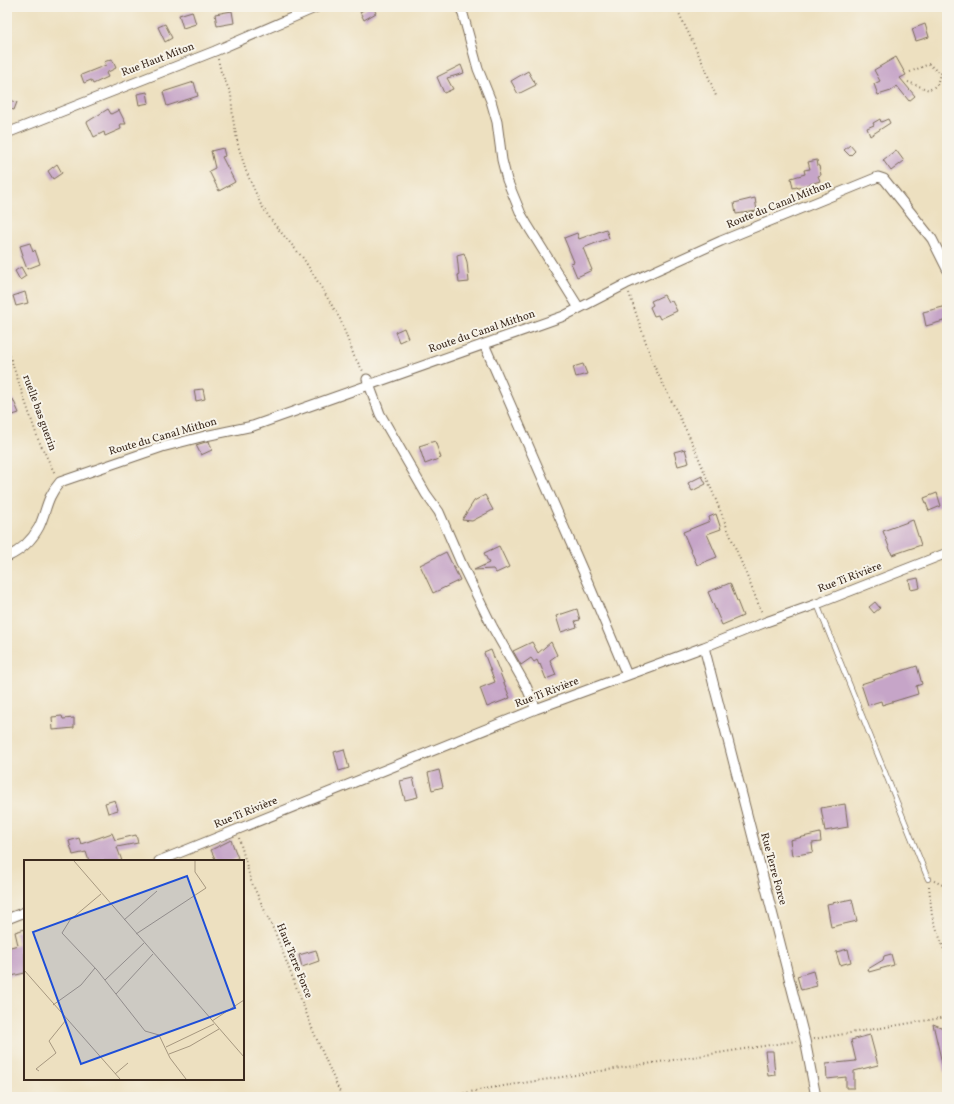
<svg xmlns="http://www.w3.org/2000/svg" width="954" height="1104" viewBox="0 0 954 1104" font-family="Vollkorn,serif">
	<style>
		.building { fill: #c6a5c8 }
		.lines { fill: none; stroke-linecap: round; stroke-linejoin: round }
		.service-casing { stroke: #796a57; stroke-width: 6 }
		.minor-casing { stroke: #796a57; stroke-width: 11 }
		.path { stroke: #796a57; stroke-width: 2; stroke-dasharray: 1 3; stroke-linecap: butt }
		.service { stroke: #fff; stroke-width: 4.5 }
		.minor { stroke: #fff; stroke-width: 9 }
		.labels { text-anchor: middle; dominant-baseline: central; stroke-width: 4; stroke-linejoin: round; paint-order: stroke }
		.street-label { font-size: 11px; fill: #3b2a1e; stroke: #f7f3e8 }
		.inset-road { fill: none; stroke: #a6977f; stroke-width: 1 }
		.view { fill: #1d4ed8; fill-opacity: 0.15; stroke: #1d4ed8; stroke-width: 2 }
		.inset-edge { fill: none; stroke: #3b2a1e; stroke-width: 2 }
	</style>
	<rect width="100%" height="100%" fill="#f7f3e8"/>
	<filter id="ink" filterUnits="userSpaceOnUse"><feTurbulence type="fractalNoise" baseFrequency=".025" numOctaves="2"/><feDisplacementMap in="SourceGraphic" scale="8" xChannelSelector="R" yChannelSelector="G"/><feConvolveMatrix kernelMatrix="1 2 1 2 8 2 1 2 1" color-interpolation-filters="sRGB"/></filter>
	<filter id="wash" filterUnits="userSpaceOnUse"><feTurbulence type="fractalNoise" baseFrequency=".012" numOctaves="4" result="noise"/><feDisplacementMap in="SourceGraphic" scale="16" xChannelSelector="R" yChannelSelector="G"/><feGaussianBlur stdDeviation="0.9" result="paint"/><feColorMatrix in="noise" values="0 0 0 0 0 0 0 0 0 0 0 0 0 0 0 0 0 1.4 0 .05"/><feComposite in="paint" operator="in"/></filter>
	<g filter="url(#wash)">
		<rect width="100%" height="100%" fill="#ede0c0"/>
		<g id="blocks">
			<path class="building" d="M369,7H373L376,13L364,20L360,12Z
				M192,11L196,24L183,28L179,15Z
				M232,11L234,23L217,26L215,14Z
				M165,24L172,38L165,42L158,27Z
				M925,24L929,37L916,41L912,29Z
				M896,57L906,75L900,78L915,96L909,101L897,86L891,91L878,95L874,84L880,81L874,70Z
				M112,59L116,68L106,73L108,77L93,84L91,80L84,83L81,75L106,65L104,62Z
				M461,65L464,73L447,78L453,89L444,93L437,77Z
				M528,71L536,85L518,94L511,81Z
				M194,82L198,96L167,106L163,92Z
				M147,92L149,103L139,105L137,94Z
				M8,100L17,102L14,110L7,108Z
				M108,109L111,114L119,110L126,124H120L121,129L105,136L104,132L94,137L87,122Z
				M880,119L881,122L888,119L890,123L870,136L867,128L874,125L873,123Z
				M850,145L855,151L850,156L844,150Z
				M223,148L225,156L222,157L235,182L219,191L209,171L215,168L211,151Z
				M896,150L904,161L891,171L883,160Z
				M817,160L818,166H819L821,175L818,176L820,181L798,188L797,187L793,188L791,178L805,174L804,170L810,169L808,162Z
				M57,164L62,173L53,179L48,171Z
				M755,198L757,211L736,214L734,203Z
				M606,229L609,238L583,248L592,270L577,277L571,263L574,262L564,238L577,233L579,239Z
				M30,243L33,252L35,250L40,264L27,269L22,256L23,255L20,246Z
				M464,253L467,262L469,282L459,283L458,275H459L457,255Z
				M21,267L26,276L20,280L15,271Z
				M25,292L28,303L16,306L13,296Z
				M664,295L668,302L672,301L677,311L660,319L658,315L654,316L650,307L653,305L651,301Z
				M947,306V320L926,326L923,312Z
				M404,328L408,338L399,342L395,332Z
				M583,364L587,374L576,377L573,367Z
				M203,389L205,399L196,401L194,390Z
				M13,399L19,413L7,417V401Z
				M209,441L212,450L201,455L196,445Z
				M435,441L441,458L425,464L419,446Z
				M685,449L689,463L678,466L674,452Z
				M702,476L706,484L692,491L688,483Z
				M937,493L941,506L929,511L924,498Z
				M485,495L493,510L472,521L462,520L474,501Z
				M716,514L721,529L707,534L717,557L697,565L683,532L710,521L709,517Z
				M913,520L921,545L892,555L883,531Z
				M499,546L509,567L496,573L493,569L474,570L489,563L484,553Z
				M446,552L460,580L433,593L420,565Z
				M918,578L920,588L911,590L909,580Z
				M730,583L743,616L722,625L708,592Z
				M875,602L880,608L874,613L869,607Z
				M577,609L580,620L575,621L577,627L561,632L556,616Z
				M532,642L538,653L551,642L557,655L550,660L556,675L546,679L540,664L539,665L537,660L534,662L531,658L521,665L513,651Z
				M491,650L510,698L487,707L480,688L495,682L484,653Z
				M917,666L922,684L916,686L918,694L882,705L881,701L868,705L861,684Z
				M62,716L63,719L74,718V728L53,730L52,717Z
				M344,749L349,768L339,771L334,752Z
				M439,770L443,787L432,790L428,773Z
				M413,778L418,797L405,800L400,781Z
				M115,800L118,810L108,813L105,803Z
				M845,804L848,827L825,831L821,808Z
				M112,833L115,840L136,835L138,843L117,847L122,861H89L86,852L73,855L69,841L79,838L81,844Z
				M820,833L821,842L812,843L813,852L792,856L790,840Z
				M231,840L238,858L231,861H216L211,850Z
				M852,899L857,921L831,927L827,904Z
				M25,929V973L7,977V948L18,945L15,932Z
				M848,949L851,962L840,965L836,952Z
				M316,950L319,961L302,967L299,955Z
				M891,954L894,965L869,972L868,969L883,960L884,956Z
				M813,971L817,986L801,990L797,976Z
				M933,1024L946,1029L947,1071L944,1072Z
				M870,1035L878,1065L854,1071V1088H846V1077L827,1079L826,1064L856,1061L851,1040Z
				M765,1051H773L775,1075L768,1076Z"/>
		</g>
	</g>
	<g filter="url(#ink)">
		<use href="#blocks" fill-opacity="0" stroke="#796a57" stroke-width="1"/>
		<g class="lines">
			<g class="service-casing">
				<path id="service" d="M817,604L928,879"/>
			</g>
			<g class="minor-casing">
				<path id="minor" d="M461,7L478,69L491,101L497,122L502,160L507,180L521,214L528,226L579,308
					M7,133L215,51L317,7
					M484,344L590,587L627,675
					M367,379L380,414L426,494L439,512L462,565L492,626L526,686L536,709
					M7,557C20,551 32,540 39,527C47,510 46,498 60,482L162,447L205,436L253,426L564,316L626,284L721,241L878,177L884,179L932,239L947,269
					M704,647L805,1040L816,1097
					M159,861L536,709L704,647L766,622L817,604L947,553
					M7,919L25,912"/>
			</g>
			<path class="path" d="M676,7L705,68L716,96
				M218,59L221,72L231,94L233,119L238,145L246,171L261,205L274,224L303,258L318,282L340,319L354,356L363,371
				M910,72L929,64L940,74L947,70
				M908,82L929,90L937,85L940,74
				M629,293L654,366L693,444L762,613
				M7,348L38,439L55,474
				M239,838L251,881L276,935L314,1033L342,1097
				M934,881L947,887
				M929,886L932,916L947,958
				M814,1039L947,1017
				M448,1097L484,1089L796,1041"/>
			<use href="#service" class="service"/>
			<use href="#minor" class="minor"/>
		</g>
	</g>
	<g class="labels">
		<g class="street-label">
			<text transform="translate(158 60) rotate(-21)">Rue Haut Miton</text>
			<text transform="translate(779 205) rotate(-22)">Route du Canal Mithon</text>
			<text transform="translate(482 332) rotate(-19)">Route du Canal Mithon</text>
			<text transform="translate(39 413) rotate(70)">ruelle bas guerin</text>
			<text transform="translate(163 437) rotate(-16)">Route du Canal Mithon</text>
			<text transform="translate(850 578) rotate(-21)">Rue Ti Rivière</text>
			<text transform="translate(547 693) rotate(-21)">Rue Ti Rivière</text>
			<text transform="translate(246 813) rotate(-22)">Rue Ti Rivière</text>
			<text transform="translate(773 869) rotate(75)">Rue Terre Force</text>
			<text transform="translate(294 961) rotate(68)">Haut Terre Force</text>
		</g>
	</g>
	<g transform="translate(24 860)">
		<rect width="220" height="220" fill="#ede0c0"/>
		<path class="inset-road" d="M50,1L220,197M77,34L46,60L38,73L73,110L121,171L135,175L146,198L162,219M100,60L133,31M112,74L182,28L171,12V1M0,110L96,219M81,120L120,83M92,134L129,94M29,145L57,125L71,108M188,161L220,140M142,187L190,164M145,194L166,186L195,169M15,211L12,209L32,193L25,181L42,160M91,214L104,203"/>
		<path class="view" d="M163,16L211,148L57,204L9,72Z"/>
		<rect width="220" height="220" class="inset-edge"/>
	</g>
	<rect width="954" height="1104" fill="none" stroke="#f7f3e8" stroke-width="24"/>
</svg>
